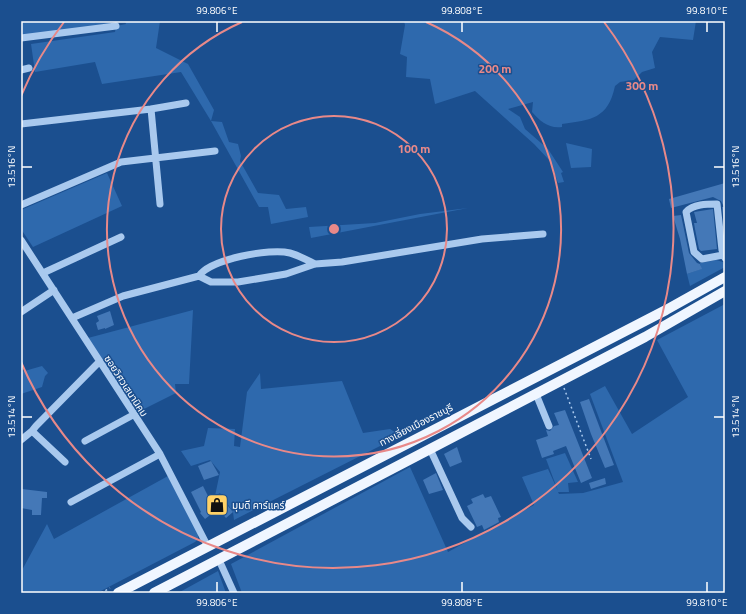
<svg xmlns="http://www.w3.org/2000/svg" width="746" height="614" viewBox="0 0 746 614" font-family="'Titillium Web','Noto Sans Thai',sans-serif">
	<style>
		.green { fill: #2e69ad }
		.building { fill: #4478b7 }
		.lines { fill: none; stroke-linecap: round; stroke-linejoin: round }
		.path { stroke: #a9c9ee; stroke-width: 1.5; stroke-dasharray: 2 3; stroke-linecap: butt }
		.minor { stroke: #a9c9ee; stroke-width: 7 }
		.major { stroke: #f0f6ff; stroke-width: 10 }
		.ticks { fill: none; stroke: #fff; stroke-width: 1.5 }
		.ring { fill: none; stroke: #e88989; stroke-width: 2 }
		.labels { text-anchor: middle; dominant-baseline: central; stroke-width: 3; stroke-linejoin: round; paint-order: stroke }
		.street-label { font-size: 10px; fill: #fff; stroke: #1b4f8f }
		.poi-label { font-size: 10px; fill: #fff; stroke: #1b4f8f; text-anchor: start }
		.centre { fill: #e88989; stroke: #1b4f8f; stroke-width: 2 }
		.ring-label { font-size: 12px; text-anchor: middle; font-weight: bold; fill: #e88989; stroke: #1b4f8f; stroke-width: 3; stroke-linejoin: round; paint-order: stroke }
		.neatline { fill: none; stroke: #fff; stroke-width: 1.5 }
		.ticks-label { font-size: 10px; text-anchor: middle; fill: #fff }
	</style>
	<rect width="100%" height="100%" fill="#1b4f8f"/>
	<path class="green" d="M21,21H94L95,23H115L116,26L126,24L125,21H160L156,48L188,64L214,110L211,121L222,122L229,142L238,144L241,156L240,161L258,193L279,195L286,209L306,207L308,217L271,224L268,207H259L211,121L181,72L102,84L95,62L35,72L31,44L115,32L116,26L21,38Z
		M404,21H696L693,40L660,37L652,52L655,68L642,72L634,80L620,82L615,86C608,119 591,120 562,124V127C549,129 540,121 532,112L533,102L508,109L520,117L525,129L548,149L563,172L561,173L564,182L558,183L551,162L534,144L475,91L435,104L430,79L406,77L407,57L400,54L405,25Z
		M566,143L592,149L591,167L571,168Z
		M107,173L122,206L33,247L21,229V210Z
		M468,208L311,238L309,227L375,223L420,214Z
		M716,260L723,262L725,267L690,286L687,274L701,269L700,263Z
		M725,304V593H242L231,564L410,467L448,552L534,505L522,477L548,469L558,491L546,459L565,453L578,482L568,483L569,492H558L559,494L583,493L623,482L590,394L605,386L632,434L688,397L657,340Z
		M193,310L189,384H175L176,393L136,413L88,338Z
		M42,366L48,373L45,376L42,387L21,394V372Z
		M260,373L261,389L342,381L363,433L390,429L398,434L384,444L234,520L233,512L220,493L215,496L220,472L210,460L191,466L181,451L204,446L208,428L235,429L234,446L240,447L247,392Z
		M168,476L198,534V539L195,542L97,593H21V572L47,524L54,539Z
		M218,571L226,593H178Z"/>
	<path class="building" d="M725,183V231L722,207H724L721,201L713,197L671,208L669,199Z
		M713,209L717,249L701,251L699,249L695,229L694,223H697L694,212Z
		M681,215L689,253L697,263L700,264L702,269L687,274L680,239L673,216Z
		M110,311L114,325L105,329V328L98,330L96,323L99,321L97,316Z
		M589,399L601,431L614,465L605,468L591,434L580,402Z
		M565,410L592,478L581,483L566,446L553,451L554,454L542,458L536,440L548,436L546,430L550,431L554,426L559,425L554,413Z
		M457,447L462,462L450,467L444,454Z
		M211,461L219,475L204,480L198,466Z
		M436,473L443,490L429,494L423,480Z
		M605,478L606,484L591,489L589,483Z
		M203,486L211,502L219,495L233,512L226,518L218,509L205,519L200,513L201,512L191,492Z
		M22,489L47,492V498H42L41,515H32V510L21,508Z
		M483,494L485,498L491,496L501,517L498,518L499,522L484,530L482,525L477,527L467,506L473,503L471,499Z"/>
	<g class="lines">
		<path class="path" d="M564,388L591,459
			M101,593L110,588"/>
		<path class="minor" d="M21,38L116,26
			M21,70L29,68
			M151,109L186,103
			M21,124L151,109L160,204
			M21,205L121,162L215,151
			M21,240L160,454L208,547
			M723,255L702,259L694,252L686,212C693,204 707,204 717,204L722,250L725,258
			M43,273L121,237
			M199,276C210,259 270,248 290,253C298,255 307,260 315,264
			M21,312L54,290
			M72,318L123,296L199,276L211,282H238L286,274L315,264L342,262L482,239L543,234
			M536,394L549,426
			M32,431L65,462
			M21,440L32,431L36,426L99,362
			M85,441L133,415
			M430,449L462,518L471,527
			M71,502L160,454
			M219,560L234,593"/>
		<path class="major" d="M118,593L666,310L725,277
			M154,593L645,337L725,291"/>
	</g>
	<path class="ticks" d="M217,22V32M462,22V32M707,22V32M22,167H32M714,167H724M22,417H32M714,417H724M217,582V592M462,582V592M707,582V592"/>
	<g class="ring">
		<circle cx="334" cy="229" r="113"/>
		<path d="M426 22A227 227 0 1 1 242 22"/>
		<path d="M21 96A340 340 0 0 1 64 22M604 22A340 340 0 1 1 21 362"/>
	</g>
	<defs>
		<g id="shop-square" transform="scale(1.15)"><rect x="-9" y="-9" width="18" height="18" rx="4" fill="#ffd166" stroke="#1b4f8f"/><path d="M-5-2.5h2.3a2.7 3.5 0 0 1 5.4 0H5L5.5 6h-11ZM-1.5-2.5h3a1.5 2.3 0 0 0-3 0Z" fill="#111"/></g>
	</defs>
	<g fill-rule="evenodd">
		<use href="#shop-square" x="217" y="505"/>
	</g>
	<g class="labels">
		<g class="street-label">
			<text transform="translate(126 386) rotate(57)">ซอยวิศวเสนานิคม</text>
			<text transform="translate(416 425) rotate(-27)">ทางเลี่ยงเมืองราชบุรี</text>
		</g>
		<g class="poi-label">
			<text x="232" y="505">มุมดี คาร์แคร์</text>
		</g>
	</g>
	<circle cx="334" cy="229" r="6" class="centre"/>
	<g class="ring-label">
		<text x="495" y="73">200 m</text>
		<text x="642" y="90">300 m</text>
		<text x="414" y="153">100 m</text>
	</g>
	<rect width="746" height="614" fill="none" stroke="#1b4f8f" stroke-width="44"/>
	<rect x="22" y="22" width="702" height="570" class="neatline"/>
	<g class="ticks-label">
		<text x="217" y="14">99.806°E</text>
		<text x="462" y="14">99.808°E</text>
		<text x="707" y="14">99.810°E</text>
		<text transform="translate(11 167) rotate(-90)" y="4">13.516°N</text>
		<text transform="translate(735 167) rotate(-90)" y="4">13.516°N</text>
		<text transform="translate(11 417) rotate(-90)" y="4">13.514°N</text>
		<text transform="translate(735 417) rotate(-90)" y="4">13.514°N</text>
		<text x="217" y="606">99.806°E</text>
		<text x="462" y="606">99.808°E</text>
		<text x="707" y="606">99.810°E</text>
	</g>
</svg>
